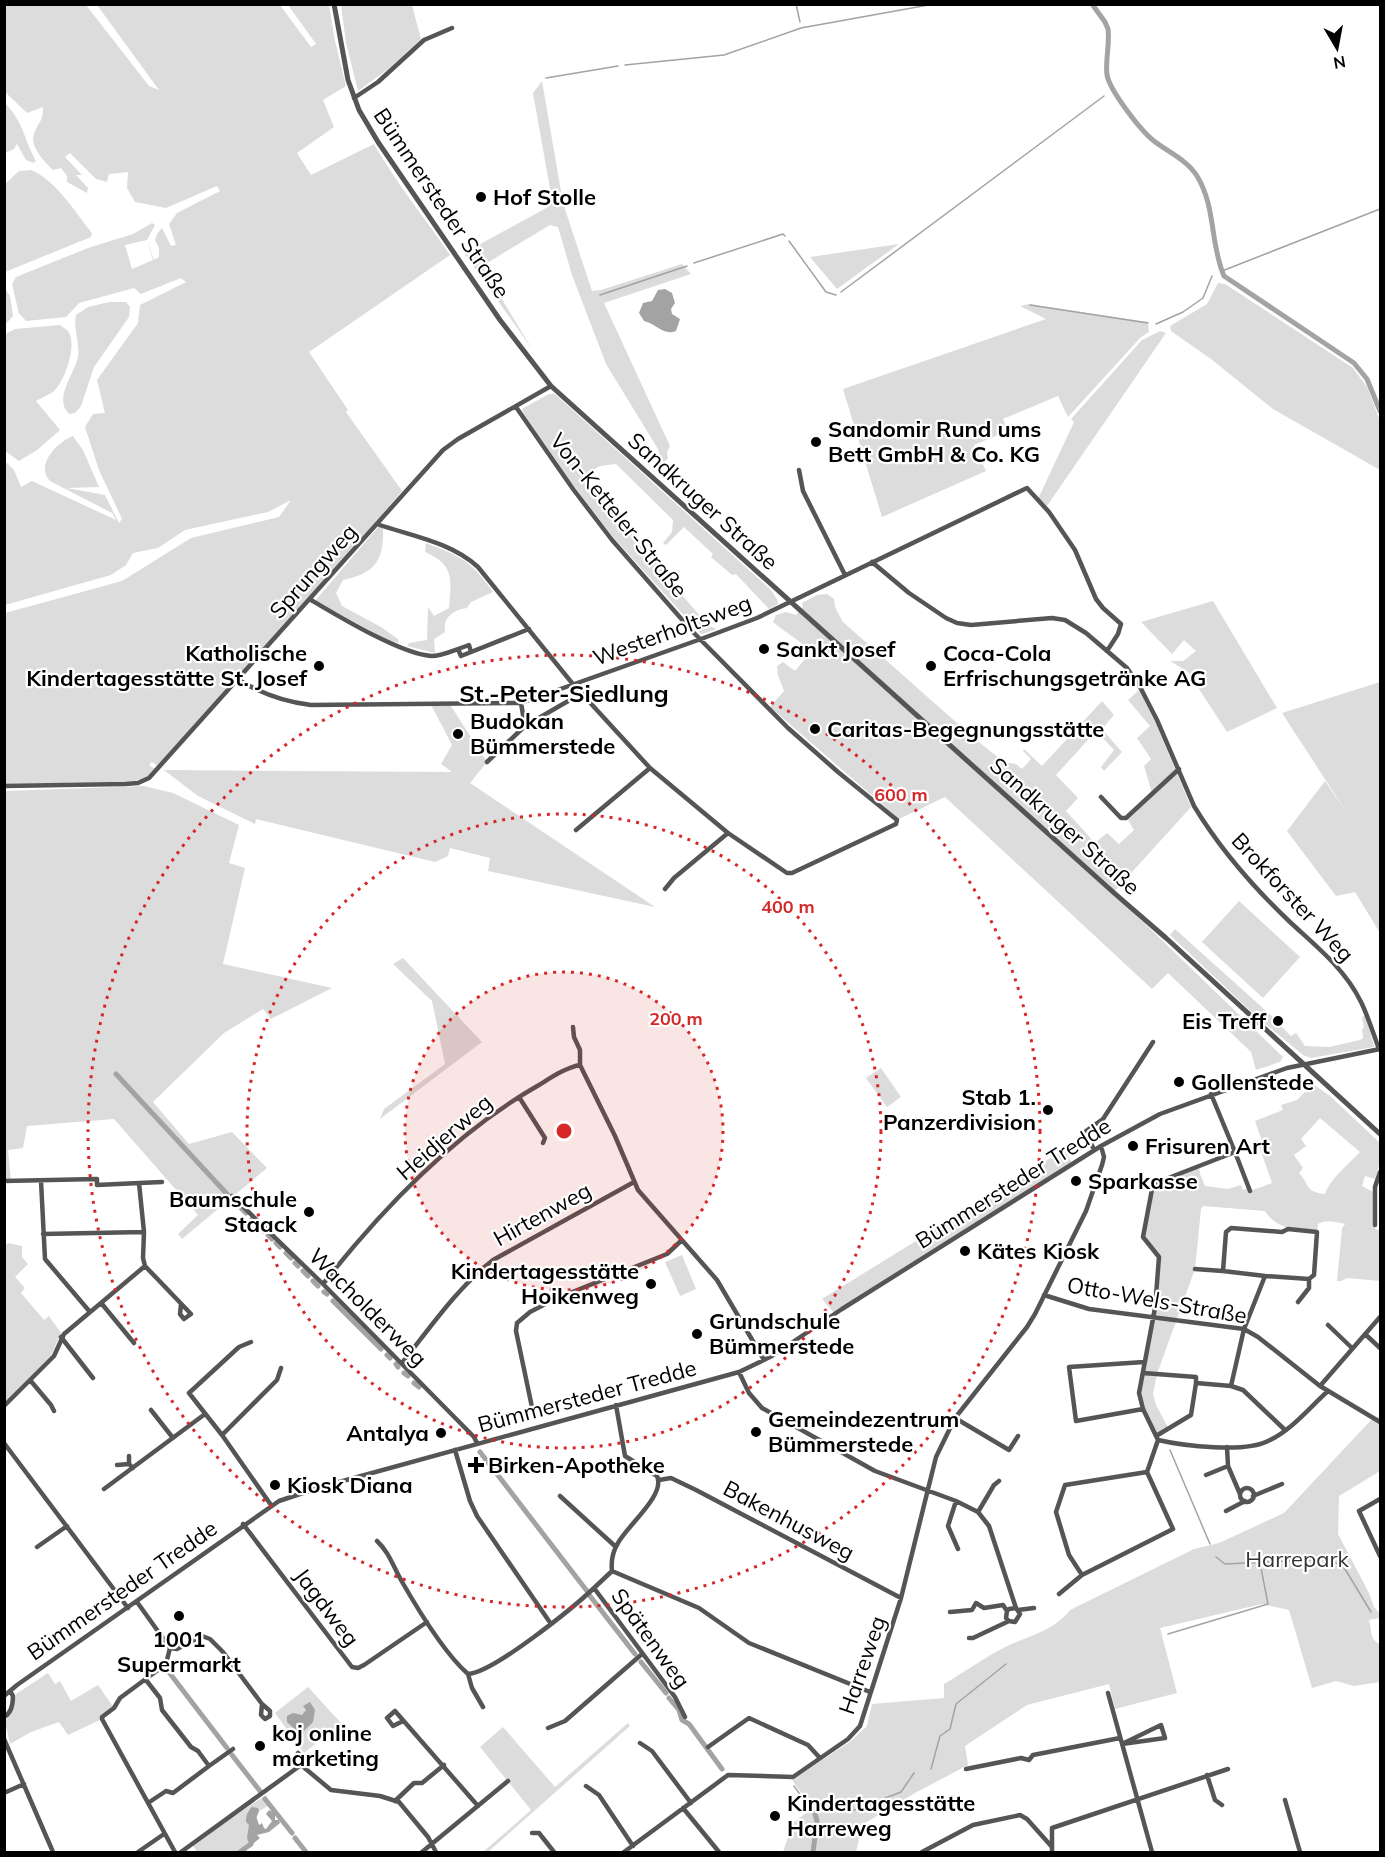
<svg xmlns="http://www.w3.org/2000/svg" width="1385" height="1857" viewBox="0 0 1385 1857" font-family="Mulish,sans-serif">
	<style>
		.green { fill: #dcdcdc; fill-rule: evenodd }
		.water { fill: #a3a3a3 }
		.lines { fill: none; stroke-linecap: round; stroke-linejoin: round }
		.stream { stroke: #a3a3a3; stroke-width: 1.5 }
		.canal { stroke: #a3a3a3; stroke-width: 5 }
		.minor { stroke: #555; stroke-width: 4.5 }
		.tertiary { stroke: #555; stroke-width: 5 }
		.ring { fill: none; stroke: #d62828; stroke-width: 3; stroke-dasharray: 3 6 }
		.poi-dot { fill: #000; stroke: #fff; stroke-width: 2 }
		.labels { text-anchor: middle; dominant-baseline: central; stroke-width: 4.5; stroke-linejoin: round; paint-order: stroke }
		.poi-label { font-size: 22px; font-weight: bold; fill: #000; stroke: #fff; text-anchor: start }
		.street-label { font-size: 22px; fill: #000; stroke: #fff }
		.park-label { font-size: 22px; fill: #333; stroke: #fff }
		.neighbourhood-label { font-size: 24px; font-weight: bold; fill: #000; stroke: #fff }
		.centre { fill: #d62828; stroke: #fff; stroke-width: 3 }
		.ring-label { font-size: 18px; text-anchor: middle; font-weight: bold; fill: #d62828; stroke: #fff; stroke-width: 4.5; stroke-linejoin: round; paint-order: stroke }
	</style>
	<rect width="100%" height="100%" fill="#fff"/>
	<path class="green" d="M5,5H86L149,86L159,90L97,5H280L311,47L316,44L288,5H329L335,41L346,86L323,100L334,127L297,153L311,175L374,144C396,183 425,218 450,255L309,352L348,410L346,412L402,491C323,585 239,674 158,766L152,762L149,765L155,769L144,780L121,782L5,784V613L122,581L191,538L279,517L291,500L268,512L185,530L158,548L133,553L126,565L111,575L5,605V461L14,470L21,487L32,481L116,520L112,513L50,481C35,465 57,442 73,436L83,450L99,487L67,488L105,495L119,523L122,519L99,470L85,427L93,414L105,413L97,380L138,323L140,305L186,282L181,278L141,294L134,288L79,303L66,317L26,321L20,314L13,316L5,325L4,287L10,296L13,316L19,314L12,284L16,277L88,248L133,234L152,223L155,225L147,240L154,260L159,257V248L155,240L157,234L162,228L171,246L176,245L169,224L177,213L220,191L217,186L166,208L135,202L127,188L128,172L109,174L107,182L96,179L70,153L65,157L82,175H76L88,188L87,193L67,182V176L61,168L53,170C45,162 29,146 34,134C38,121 43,124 43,107L27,113L5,92ZM147,240L153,260L132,269L125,245Z
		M341,5H412L421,39L388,69L358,91L346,43Z
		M542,81L563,203L592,291L601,290L682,264L691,274L604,303L670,446L667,452L668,458L659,468L654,466L660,457L658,449L606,364L572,275L558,227L550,225L482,266L532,349L464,253L548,207L552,200L533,93Z
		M5,103C24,123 23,137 36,161L33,163L26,160L17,144L14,149L5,153Z
		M31,170C57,181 74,211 92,233L91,237L5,272V184L19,171Z
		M899,244L837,289L810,257Z
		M1218,283L1225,284L1353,368L1367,387L1380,421V470L1273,409L1211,359L1171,331L1170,326L1207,304Z
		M109,302H126L130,307L129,317L94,367L81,406L75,413L69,414C53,398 74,375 78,357C80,342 73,329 76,315L88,307Z
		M1029,304L1148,322L1149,332L1141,337L1068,417L1058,396L1003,419L1008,431L974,445L986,471L882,517L843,389L1046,319L1020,306Z
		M60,325C61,326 67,330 68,331C78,344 65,382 53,392C48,395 41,398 36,401L60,430L37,450L19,461L5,451V334L15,329Z
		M1160,331L1166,333L1047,506L1038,499L1074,422L1071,419L1142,340Z
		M549,394H555L771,590L778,601V604L769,609L736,574L732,575L711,557L713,554L684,527L666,545L663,543L672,532L673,520L616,464L600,466L586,474L589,483L676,585L675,587L709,626L717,629L702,634L699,632L613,537L571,482L524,414L522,409Z
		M379,526L383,528C384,561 375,573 343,580L336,593L342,606L381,627L398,639L399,643L390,641L315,601Z
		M426,543C462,557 470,560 493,592L471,602L467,608C453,610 443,617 445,632L434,639L435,653L407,646L409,643L427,640L428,607L434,616L449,608C451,579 455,565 425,552Z
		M827,594L834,599L835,607L843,622L975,739L1004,762L1016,764L1022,769L1031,759L1023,751L1024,749L1042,766L1102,701L1114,715L1102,729L1122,752L1104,771L1101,767L1114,750L1096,731L1056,775L1078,798L1066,811L1095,843L1107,833L1119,844L1134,830L1128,820L1153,796L1144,766L1151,759L1137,738L1150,726L1128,700L1139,690L1156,724L1191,807L1113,893L1283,1057L1280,1062L1256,1070L1251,1052L1168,973L1152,989L945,797L899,819L770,707L784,691L778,675L777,666L783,662L795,671L811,652C800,640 786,633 773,622L776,615L786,612L796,615L803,607L802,603L817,595Z
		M1213,601L1277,708L1227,732L1188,672L1170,661H1183L1196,651L1184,640L1172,654L1141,622Z
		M1380,682V933L1355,892L1336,896L1287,831L1325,781L1347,813L1282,713Z
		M430,703H449L487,762L470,783L655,907L488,871L490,858L450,848L448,856L435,862L256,819L255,824L198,796L164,770L452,772L441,764L452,745Z
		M144,786L173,793L239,825L229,863L245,868L223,964L332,988L271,1019L263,1009L224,1033L153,1102L189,1144L232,1132L267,1168L182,1239L178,1234L198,1215L114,1119L27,1126L23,1148L8,1150L11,1181H5L4,791Z
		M1239,901L1300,957L1263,998L1202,942Z
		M1175,929L1275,1019L1273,1021L1278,1027L1281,1026L1291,1036L1296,1033L1305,1046L1329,1047L1360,1040L1363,1038L1362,1029L1364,1028L1362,1017L1366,1015L1374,1047L1311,1058L1303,1055L1258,1018L1170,935Z
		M403,958L482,1042L380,1119L384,1109L445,1064L432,1001L393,964Z
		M881,1068L901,1097L887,1107L866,1078Z
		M1313,1084L1330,1096L1380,1143V1162L1375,1179L1365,1176L1362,1186L1375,1193V1229L1380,1230V1281L1347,1278L1341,1281H1337L1342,1228L1345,1224C1336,1222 1326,1219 1318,1224L1317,1232C1297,1229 1277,1230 1265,1211L1203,1206L1201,1209L1195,1269L1157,1374L1153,1394L1156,1405L1169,1429L1156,1436L1143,1409L1139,1393L1150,1338L1159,1257L1143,1237L1153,1184L1199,1165L1200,1174L1205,1186L1228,1189L1241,1185L1243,1190L1249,1188L1250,1191L1272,1183L1258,1143L1262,1141L1255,1121L1283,1110L1281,1105L1297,1100ZM1320,1118L1360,1152C1349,1164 1330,1179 1325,1194C1305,1192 1310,1185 1299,1173L1303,1168L1294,1155L1306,1146L1301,1139Z
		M1065,1149L1073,1165L835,1314L822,1299Z
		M8,1243L22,1246V1257L28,1264L15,1277L25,1288L21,1293L44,1320L49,1316L61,1333L51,1355L5,1403L4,1246Z
		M682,1255L696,1289L680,1296L665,1262Z
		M1380,1415V1471L1339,1496L1338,1534L1369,1593L1374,1607L1380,1614V1618L1369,1620C1372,1629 1369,1640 1380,1644V1682L1354,1686L1336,1681L1312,1688L1289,1610L1262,1604L1160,1628L1177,1693L1115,1709L1109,1684L1027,1705L965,1746L968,1765L915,1793L862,1825L856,1852H783L792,1824L812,1808L792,1780L851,1741L867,1726L872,1704L944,1698V1684C964,1672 984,1658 1005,1647C1028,1636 1054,1631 1070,1610L1194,1549L1219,1543L1284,1513L1373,1418L1376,1419Z
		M48,1673L55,1684L60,1681L71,1701L98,1685L114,1708L102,1719L68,1735L59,1722L31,1732L10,1744L5,1722L14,1708L16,1694Z
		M308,1687L341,1723L304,1753L275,1713Z
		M628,1723L630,1726L488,1852H483L531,1810L480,1747L503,1727L555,1787Z
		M266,1795L270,1805L259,1811L248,1810L246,1822L250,1825L248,1838L250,1846L240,1852H197L192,1844Z"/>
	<path class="water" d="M665,289L672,293L675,303L671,309L672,314L680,319L676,331C663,336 657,324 644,321L639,313L643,303L652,301L658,290Z
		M310,1702L315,1710L313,1722L304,1731V1734H300L287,1722V1716L293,1713L302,1715L306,1710L303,1706Z
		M252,1807L258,1808L259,1811C256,1819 256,1815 259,1825L262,1823L264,1828L266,1829L272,1821L266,1814L269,1810L275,1813V1820H279L280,1823L269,1832L257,1835L260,1838L250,1846L247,1838L249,1825L246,1822C246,1816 247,1811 252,1807Z"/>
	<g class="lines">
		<path class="stream" d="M796,4L800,22
			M625,65L724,55L801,28L934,4
			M546,78L618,66
			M789,241L826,292L836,295
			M694,263L783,234L785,236
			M1222,271L1380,209
			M841,292L1104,96
			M600,295L687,266
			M1030,305L1148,323
			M1156,324L1183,312L1203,298L1212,276
			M1170,1450L1210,1544
			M1216,1557L1225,1564L1330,1559L1345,1569L1371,1612
			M1168,1634L1268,1604L1260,1563
			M931,1769L940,1736L950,1729L956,1704L1006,1664
			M794,1786L811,1810
			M854,1810L901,1792L914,1773"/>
		<path class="canal" d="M1092,4L1105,22L1108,29C1110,45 1105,60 1107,75C1110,91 1141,131 1154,141C1168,152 1187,160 1197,176C1216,207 1210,244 1224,276L1354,363L1367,379L1380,411
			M116,1074L227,1194
			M232,1199L246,1213
			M252,1219L261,1229
			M268,1235L272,1239
			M276,1243L280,1247
			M286,1253L291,1258
			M295,1263L298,1266
			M303,1271L308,1276
			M313,1281L318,1286
			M324,1292L327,1294
			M333,1301L381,1349
			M387,1355L390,1358
			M396,1364L398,1367
			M404,1373L408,1376
			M414,1383L419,1387
			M480,1452L587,1591
			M590,1596L635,1654
			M641,1662L666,1693
			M168,1671L227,1748
			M669,1698L679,1710L682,1720L689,1724L722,1769
			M232,1755L260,1791
			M265,1799L292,1833
			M295,1838L306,1852
			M240,1852L251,1844L252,1839
			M813,1852L817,1821L815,1814"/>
		<path class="minor" d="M354,98L378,82L424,40L452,28
			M799,470L803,491L845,575
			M377,524C411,536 451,542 478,567L572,683L650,768L728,833L787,873H792L896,824L897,820L838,772L788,728L692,631L612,540L573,489L516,407
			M872,562L909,593L946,618L957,623L971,625L1052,618L1065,620L1086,633L1127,668L1139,685L1157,720L1194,806C1220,849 1254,888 1291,923C1316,946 1345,969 1361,1002C1368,1016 1373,1033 1379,1049
			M311,600C338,616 401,654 431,656C440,656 450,652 458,649
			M471,652L469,645L458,649L461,656L529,629
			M237,679C260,693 284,702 311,705L521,703L701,639L757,618L1027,488L1049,512L1075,550L1096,599L1103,608L1121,624L1118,634L1107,651
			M521,703L525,726L582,693
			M487,762L525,726
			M4,786L125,784L138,783L149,778L443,450L458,439L551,386
			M1101,797L1121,818H1126L1179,769
			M576,830L650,768
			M665,889L674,878L728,833
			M573,1027L574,1037L580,1050V1065L615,1136L638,1190L717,1280L764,1360
			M1211,1094L1235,1152L1153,1184L1143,1237L1159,1257L1155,1308L1139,1393L1143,1409L1158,1440C1184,1446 1245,1453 1268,1441C1291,1431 1310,1407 1328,1391
			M519,1097L545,1138L543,1143
			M1094,1150L1086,1131L1103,1119L1153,1042
			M1235,1152L1250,1191
			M4,1181L97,1179V1185L139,1183L144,1232L143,1258L145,1266
			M41,1181L45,1259L90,1312
			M139,1183L162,1182
			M232,1196L323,1284L474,1437L477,1443
			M1375,1225V1187L1380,1172
			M43,1234L144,1232
			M1195,1269L1223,1271
			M323,1284C382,1209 456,1132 539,1085C552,1077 565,1068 580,1065
			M1044,1295L1089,1309L1244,1329L1258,1337L1320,1386L1380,1422
			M1298,1302L1309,1288V1279
			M102,1304L134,1343
			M1328,1325L1352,1348
			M1365,1334L1380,1348
			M61,1337L93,1378
			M251,1342L239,1347L189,1393L222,1435L271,1505
			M402,1363C430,1328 457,1288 493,1260L634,1182
			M739,1372L749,1393L762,1408L875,1471L956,1501L978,1512L989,1526L1016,1608
			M1143,1373L1196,1377V1383L1231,1386L1243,1390L1285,1430
			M30,1380L51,1405L54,1411
			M1231,1386L1244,1329L1265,1276L1309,1279L1314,1275L1317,1232L1288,1229L1282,1232L1231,1228L1226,1232L1223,1271L1265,1276
			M1320,1386L1380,1317
			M616,1405L625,1456L657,1476C666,1495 627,1526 618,1543C613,1551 611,1562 612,1571L594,1588L675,1697L685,1717
			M4,1406L54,1356L64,1334L145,1266L191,1314L184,1319L180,1314L181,1304
			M1143,1409L1076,1421L1069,1367L1144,1362
			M151,1410L173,1438
			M533,1412L516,1331L517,1323L530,1312L555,1299L667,1254L682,1240
			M955,1418L1009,1450L1018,1436
			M222,1435L277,1380L281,1368
			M1156,1436L1191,1415L1196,1383
			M4,1443L128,1608
			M1227,1447L1228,1466L1240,1494
			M455,1450L470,1501L477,1516L551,1624
			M129,1456V1464L133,1468
			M117,1465L129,1464
			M1147,1472L1065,1485L1056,1512L1069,1555L1082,1575L1173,1529L1147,1472L1158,1440
			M1206,1475L1228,1466
			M659,1480L671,1478L696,1490L901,1598
			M1240 1495a7 7 0 1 1 14 0a7 7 0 1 1-14 0Z
			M104,1489L205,1414
			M560,1496L616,1547
			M1253,1496L1282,1484
			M1380,1499L1359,1511L1380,1556
			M956,1501L948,1526L958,1549
			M1226,1511L1245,1501
			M978,1512L994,1485L999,1481
			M243,1524L352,1667L358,1668L364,1665L427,1622
			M377,1541C389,1552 393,1566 401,1580C417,1608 444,1653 468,1674C493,1673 574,1607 594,1588
			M37,1547L67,1526
			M612,1571L699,1608L749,1643L870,1692
			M1059,1594L1082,1575
			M137,1602L170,1648L177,1649L202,1636L210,1639L223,1652L262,1704L270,1711V1716L265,1719L261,1715L262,1704
			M1018,1610L1034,1608
			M950,1612L972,1610L976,1603L984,1608L1003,1605L1007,1611
			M969,1638H973L1009,1621L1015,1622L1020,1614L1016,1608L1009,1609L1007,1611L1006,1618L1009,1621
			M170,1648L166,1664L120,1698L114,1708L102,1717V1719L175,1852
			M468,1674L472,1688L483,1707
			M146,1680L160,1698L162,1710L191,1747L198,1751L209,1766L233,1749
			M1108,1693L1152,1852
			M4,1696L17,1685L279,1501L321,1487L739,1372L772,1356L842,1309L1101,1146L1160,1114L1287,1068L1380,1049
			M4,1717C12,1713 13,1703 13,1696L10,1691
			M403,1721L393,1726L387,1718L395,1711L478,1806
			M1161,1725L1165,1738L1122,1744Z
			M548,1728L565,1721L642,1654
			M4,1739L53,1852
			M640,1743L652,1751L691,1803
			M708,1747L749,1718L808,1745L820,1758
			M298,1753L302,1758L301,1765L331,1790L380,1796L399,1802L428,1837L436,1852
			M966,1769L1021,1758L1029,1760L1033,1755L1120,1738
			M1207,1775L1215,1800L1222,1805
			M586,1786L599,1795L633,1846
			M4,1793L24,1784
			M1285,1800L1300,1852
			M395,1801L414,1783H422L444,1765
			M148,1803L166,1791L173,1793L209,1766
			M683,1808L719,1852
			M532,1833H539L554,1852
			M138,1852L164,1834
			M181,1852L301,1765
			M422,1852L508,1781
			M624,1852L728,1775L793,1777L848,1739L860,1726L901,1598L936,1457L955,1418L1027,1327L1035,1314L1086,1211L1102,1165L1104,1157L1101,1146
			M922,1852L973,1825L1020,1815L1027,1819L1052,1847
			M1052,1852V1828L1228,1769"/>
		<path class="tertiary" d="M334,4L348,80L359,110L378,142L500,320L551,386L1113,892L1166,938L1380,1134"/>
	</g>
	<circle cx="564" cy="1131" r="159" fill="#d62828" fill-opacity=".12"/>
	<g class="ring">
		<circle cx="564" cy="1131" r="159"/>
		<circle cx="564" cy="1131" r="317"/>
		<circle cx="564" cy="1131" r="476"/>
	</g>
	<g class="poi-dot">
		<circle cx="481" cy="197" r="6"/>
		<circle cx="816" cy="442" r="6"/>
		<circle cx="764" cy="649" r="6"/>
		<circle cx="319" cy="666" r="6"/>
		<circle cx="931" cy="666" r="6"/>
		<circle cx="815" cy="729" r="6"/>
		<circle cx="458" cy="734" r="6"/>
		<circle cx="1278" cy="1021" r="6"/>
		<circle cx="1179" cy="1082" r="6"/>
		<circle cx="1048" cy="1110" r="6"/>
		<circle cx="1133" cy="1146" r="6"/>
		<circle cx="1076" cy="1181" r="6"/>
		<circle cx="309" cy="1212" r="6"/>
		<circle cx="965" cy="1251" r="6"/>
		<circle cx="651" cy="1284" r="6"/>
		<circle cx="697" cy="1334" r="6"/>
		<circle cx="756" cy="1432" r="6"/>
		<circle cx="441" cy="1433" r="6"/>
		<path d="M473 1456h6v6h6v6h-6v6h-6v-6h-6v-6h6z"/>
		<circle cx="275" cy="1485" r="6"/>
		<circle cx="179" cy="1616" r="6"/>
		<circle cx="260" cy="1746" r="6"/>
		<circle cx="775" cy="1816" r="6"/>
	</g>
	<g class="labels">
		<g class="poi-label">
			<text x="493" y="197">Hof Stolle</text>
			<text x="828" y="429">Sandomir Rund ums<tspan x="828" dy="25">Bett GmbH &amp; Co. KG</tspan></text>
			<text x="776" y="649">Sankt Josef</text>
			<text x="307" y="653" text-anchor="end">Katholische<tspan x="307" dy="25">Kindertagesstätte St. Josef</tspan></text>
			<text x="943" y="653">Coca-Cola<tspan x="943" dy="25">Erfrischungsgetränke AG</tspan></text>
			<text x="470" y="721">Budokan<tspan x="470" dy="25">Bümmerstede</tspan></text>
			<text x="827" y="729">Caritas-Begegnungsstätte</text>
			<text x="1266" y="1021" text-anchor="end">Eis Treff</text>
			<text x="1191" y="1082">Gollenstede</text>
			<text x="1036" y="1097" text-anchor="end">Stab 1.<tspan x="1036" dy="25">Panzerdivision</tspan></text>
			<text x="1145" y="1146">Frisuren Art</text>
			<text x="1088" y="1181">Sparkasse</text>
			<text x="297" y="1199" text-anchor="end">Baumschule<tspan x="297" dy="25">Staack</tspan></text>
			<text x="977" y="1251">Kätes Kiosk</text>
			<text x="639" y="1271" text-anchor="end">Kindertagesstätte<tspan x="639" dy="25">Hoikenweg</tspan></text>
			<text x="709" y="1321">Grundschule<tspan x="709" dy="25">Bümmerstede</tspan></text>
			<text x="768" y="1419">Gemeindezentrum<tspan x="768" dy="25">Bümmerstede</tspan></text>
			<text x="429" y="1433" text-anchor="end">Antalya</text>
			<text x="488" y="1465">Birken-Apotheke</text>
			<text x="287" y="1485">Kiosk Diana</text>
			<text x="179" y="1639" text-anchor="middle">1001<tspan x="179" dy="25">Supermarkt</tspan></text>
			<text x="272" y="1733">koj online<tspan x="272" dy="25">marketing</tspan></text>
			<text x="787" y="1803">Kindertagesstätte<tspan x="787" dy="25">Harreweg</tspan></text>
		</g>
		<g class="street-label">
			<text transform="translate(442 203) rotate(56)">Bümmersteder Straße</text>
			<text transform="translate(703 501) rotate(42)">Sandkruger Straße</text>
			<text transform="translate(619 515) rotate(51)">Von-Ketteler-Straße</text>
			<text transform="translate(313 571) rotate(-48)">Sprungweg</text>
			<text transform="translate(672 630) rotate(-20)">Westerholtsweg</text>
			<text transform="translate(1065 826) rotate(42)">Sandkruger Straße</text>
			<text transform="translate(1293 897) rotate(47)">Brokforster Weg</text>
			<text transform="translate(444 1137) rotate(-41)">Heidjerweg</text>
			<text transform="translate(1013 1183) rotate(-32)">Bümmersteder Tredde</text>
			<text transform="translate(542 1214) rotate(-29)">Hirtenweg</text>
			<text transform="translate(1157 1300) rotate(10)">Otto-Wels-Straße</text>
			<text transform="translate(368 1307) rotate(45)">Wacholderweg</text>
			<text transform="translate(587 1396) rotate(-15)">Bümmersteder Tredde</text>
			<text transform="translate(789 1520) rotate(28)">Bakenhusweg</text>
			<text transform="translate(122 1590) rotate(-35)">Bümmersteder Tredde</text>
			<text transform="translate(327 1607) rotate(53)">Jagdweg</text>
			<text transform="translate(651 1638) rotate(54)">Spätenweg</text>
			<text transform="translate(862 1665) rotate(-71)">Harreweg</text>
		</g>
		<g class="park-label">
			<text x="1297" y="1559">Harrepark</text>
		</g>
		<g class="neighbourhood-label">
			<text x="564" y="693">St.-Peter-Siedlung</text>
		</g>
	</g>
	<circle cx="564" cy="1131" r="9" class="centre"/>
	<g class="ring-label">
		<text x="901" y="801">600 m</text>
		<text x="788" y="913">400 m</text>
		<text x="676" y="1025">200 m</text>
	</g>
	<rect width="1385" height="1857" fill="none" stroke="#000000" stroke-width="12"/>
	<g transform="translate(1337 48) rotate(170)" stroke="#ffffff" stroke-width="4.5" paint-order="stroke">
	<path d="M0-4.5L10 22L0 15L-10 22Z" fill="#000000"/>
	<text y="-9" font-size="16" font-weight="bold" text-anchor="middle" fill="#000000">N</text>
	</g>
</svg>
